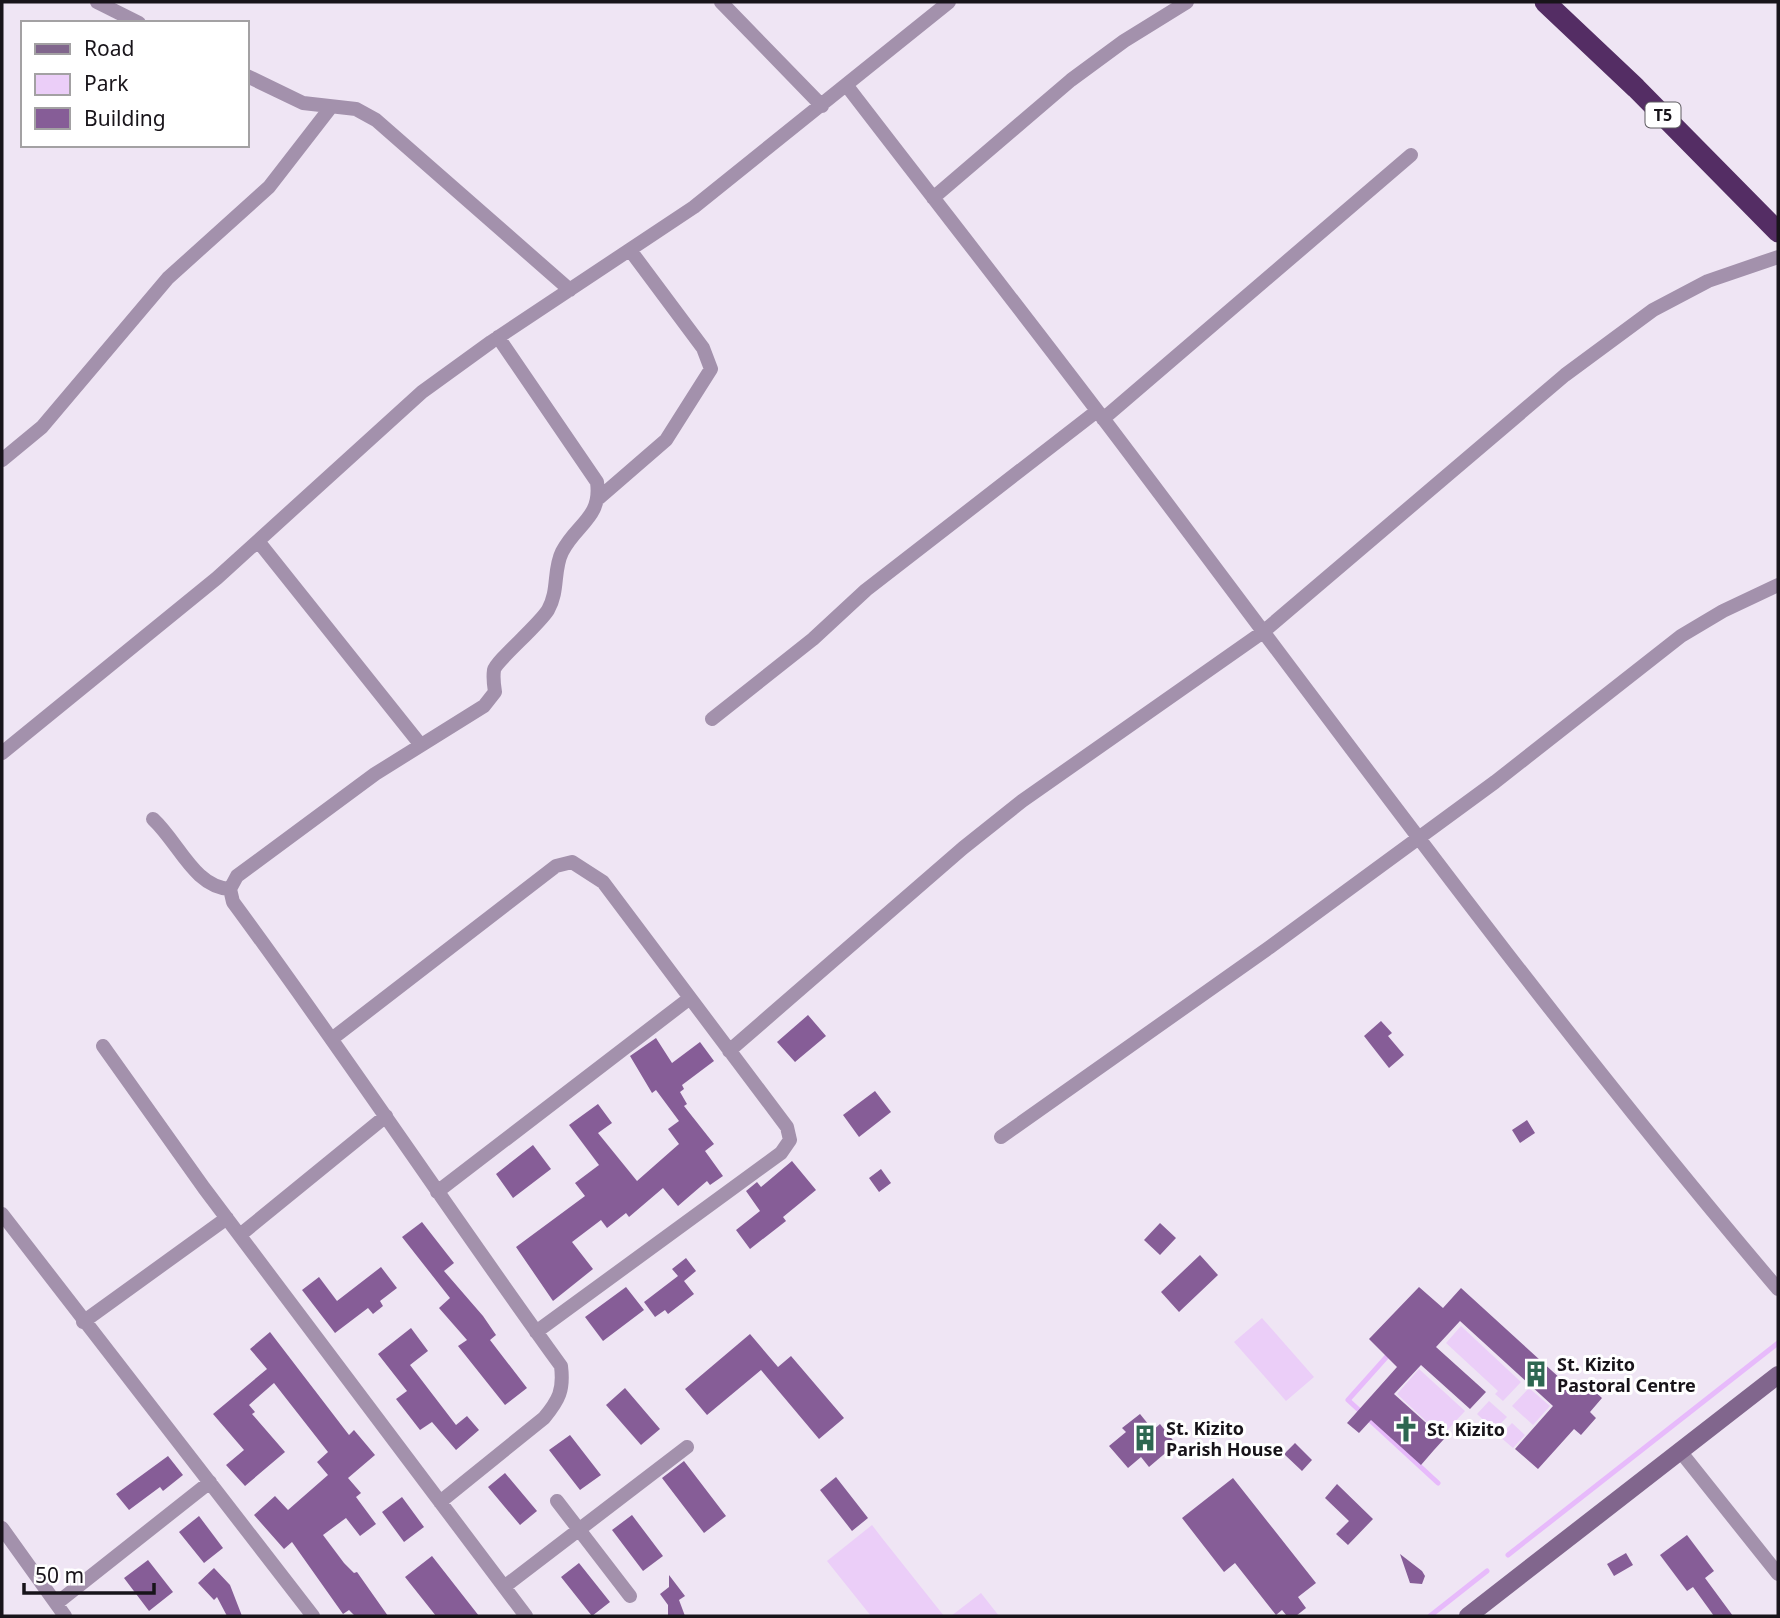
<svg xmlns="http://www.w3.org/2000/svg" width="1780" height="1618" viewBox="0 0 1780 1618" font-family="'Noto Sans',sans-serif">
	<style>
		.green { fill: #ebcef8 }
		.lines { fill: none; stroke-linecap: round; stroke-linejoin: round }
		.stream { stroke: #e7bafb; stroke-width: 5 }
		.building { fill: #865d97 }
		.street { stroke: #a391ac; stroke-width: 14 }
		.secondary { stroke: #81668d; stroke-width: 18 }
		.highway { stroke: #542d64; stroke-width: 21 }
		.labels { text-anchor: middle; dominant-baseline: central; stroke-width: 6; stroke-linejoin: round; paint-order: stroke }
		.shield { fill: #fff; stroke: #5d5a5f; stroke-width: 2 }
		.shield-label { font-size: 16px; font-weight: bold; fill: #18141a }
		.poi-label { font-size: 18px; font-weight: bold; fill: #18141a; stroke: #fff; text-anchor: start }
	</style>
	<rect width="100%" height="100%" fill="#efe5f4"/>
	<path class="green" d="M1262,1318L1314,1377L1286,1401L1234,1342Z
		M1461,1326L1521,1382L1503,1401L1495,1394L1498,1391L1446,1343Z
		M1419,1369L1465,1411L1442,1436L1397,1394Z
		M1529,1388L1550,1406L1533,1425L1512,1406Z
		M1489,1401L1507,1417L1494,1430L1477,1414Z
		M1512,1423L1525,1435L1513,1448L1499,1436Z
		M872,1525L882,1538L944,1616H871L827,1561Z
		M981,1593L999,1616H951Z"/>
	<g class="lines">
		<path class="stream" d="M1390,1353L1348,1400L1438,1483
			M1508,1555L1778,1343
			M1430,1616L1487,1571"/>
	</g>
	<path class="building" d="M808,1015L826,1036L795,1062L777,1042Z
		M1381,1021L1392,1033L1388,1036L1404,1055L1389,1068L1364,1036Z
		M656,1038L672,1063L700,1042L714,1061L682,1085L684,1089L680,1092L687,1104L684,1106L714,1144L705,1151L723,1176L710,1185L707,1181L678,1206L663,1188L629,1217L626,1213L607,1228L601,1220L572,1242L593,1269L553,1301L516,1247L585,1196L575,1183L599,1165L569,1125L598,1104L612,1123L598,1133L637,1181L679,1144L668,1129L679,1121L656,1090L652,1093L630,1056Z
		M875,1091L891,1112L859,1137L843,1115Z
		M1527,1120L1535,1133L1520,1143L1512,1130Z
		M533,1145L551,1169L513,1198L496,1174Z
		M792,1161L816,1190L783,1217L786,1221L750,1249L736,1230L760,1211L746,1191L757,1182L761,1187Z
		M881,1169L891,1183L879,1192L869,1178Z
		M422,1222L454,1263L444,1271L483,1316L496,1335L490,1340L527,1388L505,1405L458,1346L467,1340L439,1308L450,1298L402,1237Z
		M1160,1223L1176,1238L1160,1255L1144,1240Z
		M1200,1255L1218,1275L1179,1312L1161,1292Z
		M686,1258L696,1271L684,1281L694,1294L668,1314L665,1310L655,1317L644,1302L678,1276L672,1269Z
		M381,1267L397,1288L380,1301L383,1306L373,1314L368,1308L335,1333L302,1290L319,1277L337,1301Z
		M626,1287L644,1310L603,1341L585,1317Z
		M1419,1287L1443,1308L1461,1288L1573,1390L1582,1380L1602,1398L1590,1412L1596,1418L1581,1435L1574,1429L1538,1469L1515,1449L1553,1406L1460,1321L1436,1347L1486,1392L1470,1409L1421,1365L1394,1394L1444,1439L1434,1450L1421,1465L1371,1420L1359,1433L1347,1423L1397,1367L1369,1339Z
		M411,1328L428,1351L410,1365L456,1425L467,1416L479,1430L456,1450L432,1422L420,1430L396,1399L407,1391L378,1354Z
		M270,1332L349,1435L354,1430L375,1455L348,1478L361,1493L356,1497L376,1524L360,1536L346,1518L323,1535L344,1563L354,1573L357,1572L388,1616H355L349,1610L343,1614L292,1542L284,1549L254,1515L275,1496L288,1510L328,1475L317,1462L328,1452L274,1383L249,1405L255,1412L252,1414L285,1452L245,1486L226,1465L244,1450L213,1414L267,1369L250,1349Z
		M750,1334L778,1367L791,1356L844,1418L819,1439L761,1370L707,1415L685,1389Z
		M625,1388L660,1429L641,1445L606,1405Z
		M1140,1414L1153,1430L1160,1424L1176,1444L1149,1467L1141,1457L1128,1468L1109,1446L1126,1432L1122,1428Z
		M570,1435L601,1475L580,1490L549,1450Z
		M1295,1443L1312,1460L1302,1471L1284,1454Z
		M168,1456L183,1475L163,1491L160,1487L129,1510L116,1494Z
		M684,1461L726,1516L704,1533L662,1478Z
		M505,1473L537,1511L520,1525L488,1487Z
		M836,1477L868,1518L852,1531L820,1490Z
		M1233,1478L1316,1583L1298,1597L1306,1608L1296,1616H1287L1282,1610L1276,1615L1235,1563L1224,1572L1182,1518Z
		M1337,1484L1373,1519L1348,1545L1336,1534L1349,1521L1325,1498Z
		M402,1497L424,1527L404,1542L382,1512Z
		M632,1515L663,1556L643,1571L612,1530Z
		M199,1516L223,1548L204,1563L179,1532Z
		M1687,1535L1714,1571L1705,1578L1733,1616H1714L1693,1587L1687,1591L1660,1555Z
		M1626,1553L1633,1565L1614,1576L1607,1564Z
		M1400,1554L1422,1571L1425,1576L1422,1584L1410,1583Z
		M432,1556L479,1616H436L405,1577Z
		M148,1560L173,1592L149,1611L124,1578Z
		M579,1563L610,1602L592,1616L561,1577Z
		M214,1568L230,1585L242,1616H227L217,1597L214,1600L198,1583Z
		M669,1575L685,1596L679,1600L685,1616H668V1605L660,1594L669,1587Z"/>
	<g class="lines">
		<path class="street" d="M97,2L139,23
			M721,2L822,106
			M247,76L303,103L356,109L376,120L570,290
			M847,86C946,215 1047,343 1145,474C1352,749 1555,1027 1778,1289
			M933,198L1071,80L1124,41L1187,2
			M1103,419L1411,155
			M2,460L42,427L168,278L269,187L331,107
			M599,498L666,440L711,369L703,348L630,250
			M258,541L420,744
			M712,719L813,639L866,590L1097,411
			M2,753L217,578L422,392L491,342L694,207L949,2
			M153,819C179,843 194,887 230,889
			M333,1038L556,866L572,862L603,882L787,1127L790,1140L781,1153L536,1332
			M103,1046L204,1188L526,1616
			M729,1051L963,848L1022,801L1263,632L1565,375L1653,310L1708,281L1778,257
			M1001,1137L1270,947L1495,782L1681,636L1723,611L1778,585
			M437,1192L690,998
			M2,1214L313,1616
			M240,1235L386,1116
			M83,1322L227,1218
			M1680,1451L1778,1574
			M557,1501L630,1596
			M440,1502L544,1418C559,1400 564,1390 561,1366C450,1213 346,1055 233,902L230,889L237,876L375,774L484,706L495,692C494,686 493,677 494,670C496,661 538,626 548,610C559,591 553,570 562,552C576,524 602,518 597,482L498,337
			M2,1528L65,1616
			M504,1587L687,1447
			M57,1603L210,1482"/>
		<path class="secondary" d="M1468,1616L1778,1375"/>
		<path class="highway" d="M1545,2L1636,88L1778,232"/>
	</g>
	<defs>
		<g id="building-bare" transform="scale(2.1)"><path d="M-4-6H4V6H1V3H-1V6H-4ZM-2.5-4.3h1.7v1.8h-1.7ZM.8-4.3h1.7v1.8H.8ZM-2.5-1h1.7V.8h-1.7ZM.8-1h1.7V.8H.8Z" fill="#2d6751" stroke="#fff" stroke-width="2.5" paint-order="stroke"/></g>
		<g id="church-bare" transform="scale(2.1)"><path d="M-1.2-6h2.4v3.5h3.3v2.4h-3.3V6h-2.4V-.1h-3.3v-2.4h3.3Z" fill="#2d6751" stroke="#fff" stroke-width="2.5" paint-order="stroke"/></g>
	</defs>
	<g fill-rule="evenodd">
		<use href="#building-bare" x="1536" y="1374"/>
		<use href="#church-bare" x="1406" y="1429"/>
		<use href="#building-bare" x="1145" y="1438"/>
	</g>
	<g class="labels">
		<rect class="shield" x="1645.5" y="102.5" width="35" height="25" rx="5"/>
		<g class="shield-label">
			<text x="1663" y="115">T5</text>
		</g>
		<g class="poi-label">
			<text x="1557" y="1364">St. Kizito<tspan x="1557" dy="21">Pastoral Centre</tspan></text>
			<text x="1166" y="1428">St. Kizito<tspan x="1166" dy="21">Parish House</tspan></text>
			<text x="1427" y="1429">St. Kizito</text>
		</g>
	</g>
	<rect width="1780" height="1618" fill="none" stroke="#18141a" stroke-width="7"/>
	<rect x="21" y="21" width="228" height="126" fill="#ffffff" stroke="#a3a1a3" stroke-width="2"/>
	<rect x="35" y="44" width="35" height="10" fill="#81668d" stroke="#a3a1a3" stroke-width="2"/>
	<text x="84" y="56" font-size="21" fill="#18141a">Road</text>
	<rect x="35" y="74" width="35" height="21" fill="#ebcef8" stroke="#a3a1a3" stroke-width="2"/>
	<text x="84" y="91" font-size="21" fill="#18141a">Park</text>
	<rect x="35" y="108" width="35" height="21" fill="#865d97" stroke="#a3a1a3" stroke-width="2"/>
	<text x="84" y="126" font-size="21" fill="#18141a">Building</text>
	<path d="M24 1583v10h130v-10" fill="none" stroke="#18141a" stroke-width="3.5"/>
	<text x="35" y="1583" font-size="21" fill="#18141a" stroke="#ffffff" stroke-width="5" paint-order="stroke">50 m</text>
</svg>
